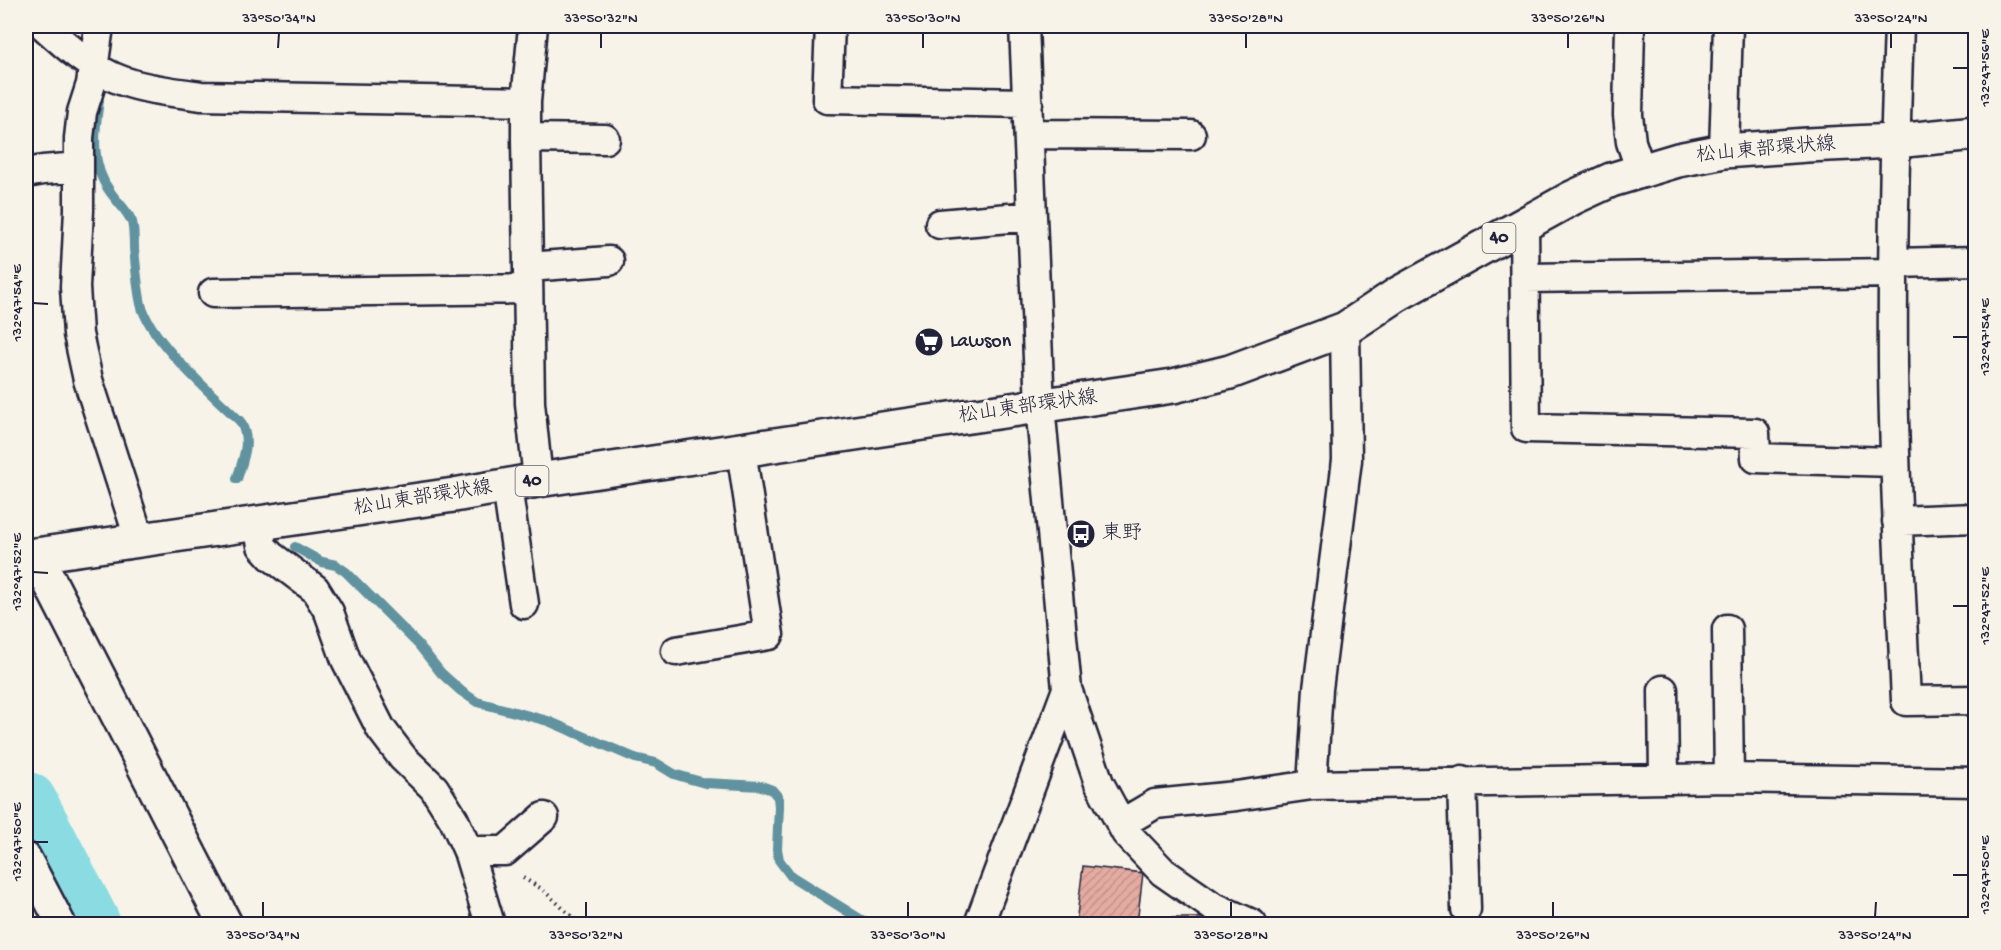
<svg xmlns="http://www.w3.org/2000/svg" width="2001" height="950" viewBox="0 0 2001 950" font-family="'Gochi Hand','Klee One',sans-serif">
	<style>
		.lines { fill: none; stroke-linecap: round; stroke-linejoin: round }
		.stream { stroke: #61929f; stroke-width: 10 }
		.river { stroke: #8bdce2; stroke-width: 63 }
		.building { fill: url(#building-hatch); stroke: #22223b; stroke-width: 1.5 }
		.street-casing { stroke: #22223b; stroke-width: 33 }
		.secondary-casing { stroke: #22223b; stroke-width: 38 }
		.primary-casing { stroke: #22223b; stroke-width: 38 }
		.path { stroke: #22223b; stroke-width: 4; stroke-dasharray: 1.5 4.5; stroke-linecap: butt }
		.street { stroke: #f7f3e8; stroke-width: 28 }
		.secondary { stroke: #f7f3e8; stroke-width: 33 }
		.primary { stroke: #f7f3e8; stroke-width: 33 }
		.ticks { fill: none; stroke: #22223b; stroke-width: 2 }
		.labels { text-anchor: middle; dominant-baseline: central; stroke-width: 6; stroke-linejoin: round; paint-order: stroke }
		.shield { fill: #f7f3e8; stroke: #62616f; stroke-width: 1.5 }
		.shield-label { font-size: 18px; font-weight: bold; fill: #22223b }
		.street-label { font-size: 20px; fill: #22223b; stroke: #f7f3e8 }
		.poi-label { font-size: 20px; fill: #22223b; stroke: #f7f3e8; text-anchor: start }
		.neatline { fill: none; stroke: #22223b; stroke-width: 2 }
		.ticks-label { font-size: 15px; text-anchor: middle; fill: #22223b }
	</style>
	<defs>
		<pattern id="building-hatch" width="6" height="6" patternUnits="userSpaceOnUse" patternTransform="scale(1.5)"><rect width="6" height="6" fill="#e4aba0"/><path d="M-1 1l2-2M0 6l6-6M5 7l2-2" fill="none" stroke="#c3938b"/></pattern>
	</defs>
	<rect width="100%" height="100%" fill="#f7f3e8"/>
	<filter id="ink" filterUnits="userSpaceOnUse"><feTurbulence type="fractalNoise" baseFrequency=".0167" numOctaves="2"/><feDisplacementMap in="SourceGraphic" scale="12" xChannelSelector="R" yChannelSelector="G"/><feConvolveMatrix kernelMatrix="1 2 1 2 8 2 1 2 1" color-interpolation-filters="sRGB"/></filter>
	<g filter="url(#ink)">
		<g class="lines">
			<path class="stream" d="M99,101C94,133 90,165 111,193C118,203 127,210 132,222C134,230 134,241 134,249C136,267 137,286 141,304C149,340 212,394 240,421C252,441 243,459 237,479
				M295,547L322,562L336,565L346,572L418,644L441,673L461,691L477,702L548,721L635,758L656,763L674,774L687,778L705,783L761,786L772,790L778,797L779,807L777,849L779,860L791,876L868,924"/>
			<path class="river" d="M26,803L89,924"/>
		</g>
		<path class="building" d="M1083,866L1143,873L1137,924H1076Z
			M1172,918H1208V924H1172Z"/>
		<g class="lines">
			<g class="street-casing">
				<path id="street" d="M44,26C67,47 94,71 123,81C148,90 175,92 201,96L526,102
					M99,26L91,84L82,112L79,138V210L75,287L78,334L88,380L140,541
					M533,26L526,102V138L530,403L538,480
					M830,26L827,99L1028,103
					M1024,26L1040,406L1067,689L1099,783L1126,833L1163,872L1212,906L1252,924
					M1630,26L1628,115L1631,142L1641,171
					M1899,26C1895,139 1892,252 1893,366C1894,477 1901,589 1906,701L1976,700
					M1029,134L1191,135
					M526,138L605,139
					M1724,151L1728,26
					M26,173L43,170L79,167
					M940,224L1032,216
					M1524,224L1526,428L1755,433L1756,458L1895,462
					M1894,263L1976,261
					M528,267L609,261
					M1525,278L1894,273
					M213,293L528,289
					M1345,329L1347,460L1318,689L1312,785L1729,778L1976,782
					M507,486L524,604
					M1897,521L1976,518
					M258,523L262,546L271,556L315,589L329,612L346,660L381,729L403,758L434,788L454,820L468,851L490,924
					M1727,629L1729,778
					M676,651L769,635L741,450
					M1663,690L1664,779
					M1462,781L1466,909
					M1121,824L1155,804L1236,796L1312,785
					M468,851H505L544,817
					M26,857L61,924
					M979,924L1067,689"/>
			</g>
			<g class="secondary-casing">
				<path id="secondary" d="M36,555L225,924"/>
			</g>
			<g class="primary-casing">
				<path id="primary" d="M26,560L36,555L454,495L538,480L1173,386L1230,372L1345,329L1398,294L1572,198L1611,180L1641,171L1678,160L1724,151L1807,145L1895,141L1976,133"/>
			</g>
			<path class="path" d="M523,878L542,889L580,924"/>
			<use href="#street" class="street"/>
			<use href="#secondary" class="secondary"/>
			<use href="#primary" class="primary"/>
		</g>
	</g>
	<path class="ticks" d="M278,48L279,33M601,48V33M923,48V33M1246,48V33M1568,48V33M1891,48V33M1953,68H1968M33,303L48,304M1953,337H1968M33,572L48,573M1953,606H1968M33,842H48M1953,875H1968M263,917V902M586,917V902M908,917V902M1231,917V902M1553,917V902M1875,917L1876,902"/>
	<defs>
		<g id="supermarket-disc" transform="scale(1.5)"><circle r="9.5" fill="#22223b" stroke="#f7f3e8"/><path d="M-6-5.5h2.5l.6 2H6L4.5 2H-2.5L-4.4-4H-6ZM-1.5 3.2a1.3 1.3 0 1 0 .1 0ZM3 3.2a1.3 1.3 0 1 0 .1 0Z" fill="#fff"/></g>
		<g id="bus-disc" transform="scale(1.5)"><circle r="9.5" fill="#22223b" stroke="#f7f3e8"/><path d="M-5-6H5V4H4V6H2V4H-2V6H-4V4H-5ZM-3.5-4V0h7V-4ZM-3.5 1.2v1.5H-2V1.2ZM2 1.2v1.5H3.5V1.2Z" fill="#fff"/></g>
	</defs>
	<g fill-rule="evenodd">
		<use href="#supermarket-disc" x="929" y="342"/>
		<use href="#bus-disc" x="1081" y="534"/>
	</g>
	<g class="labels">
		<g class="shield">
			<rect x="1482.5" y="223" width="33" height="30" rx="4.5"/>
			<rect x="515.5" y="466" width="33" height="30" rx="4.5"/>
		</g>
		<g class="shield-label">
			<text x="1499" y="238">40</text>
			<text x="532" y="481">40</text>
		</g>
		<g class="street-label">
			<text transform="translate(1766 151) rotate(-5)">松山東部環状線</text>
			<text transform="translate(1028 408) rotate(-8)">松山東部環状線</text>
			<text transform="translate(423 499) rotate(-9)">松山東部環状線</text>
		</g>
		<g class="poi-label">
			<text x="950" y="342">Lawson</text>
			<text x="1102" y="534">東野</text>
		</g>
	</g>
	<rect width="2001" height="950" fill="none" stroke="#f7f3e8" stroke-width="66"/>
	<rect x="33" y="33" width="1935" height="884" class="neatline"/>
	<g class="ticks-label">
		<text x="279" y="22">33°50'34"N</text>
		<text x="601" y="22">33°50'32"N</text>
		<text x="923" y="22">33°50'30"N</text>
		<text x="1246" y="22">33°50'28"N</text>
		<text x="1568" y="22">33°50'26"N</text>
		<text x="1891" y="22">33°50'24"N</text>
		<text transform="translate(1984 68) rotate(-90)" y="5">132°47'56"E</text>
		<text transform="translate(16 303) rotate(-90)" y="5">132°47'54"E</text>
		<text transform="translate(1984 337) rotate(-90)" y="5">132°47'54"E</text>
		<text transform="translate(16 572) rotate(-90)" y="5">132°47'52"E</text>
		<text transform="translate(1984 606) rotate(-90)" y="5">132°47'52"E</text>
		<text transform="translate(16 842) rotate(-90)" y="5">132°47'50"E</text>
		<text transform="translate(1984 875) rotate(-90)" y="5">132°47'50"E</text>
		<text x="263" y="939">33°50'34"N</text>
		<text x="586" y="939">33°50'32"N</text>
		<text x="908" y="939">33°50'30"N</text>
		<text x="1231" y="939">33°50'28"N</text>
		<text x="1553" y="939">33°50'26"N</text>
		<text x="1875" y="939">33°50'24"N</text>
	</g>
</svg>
